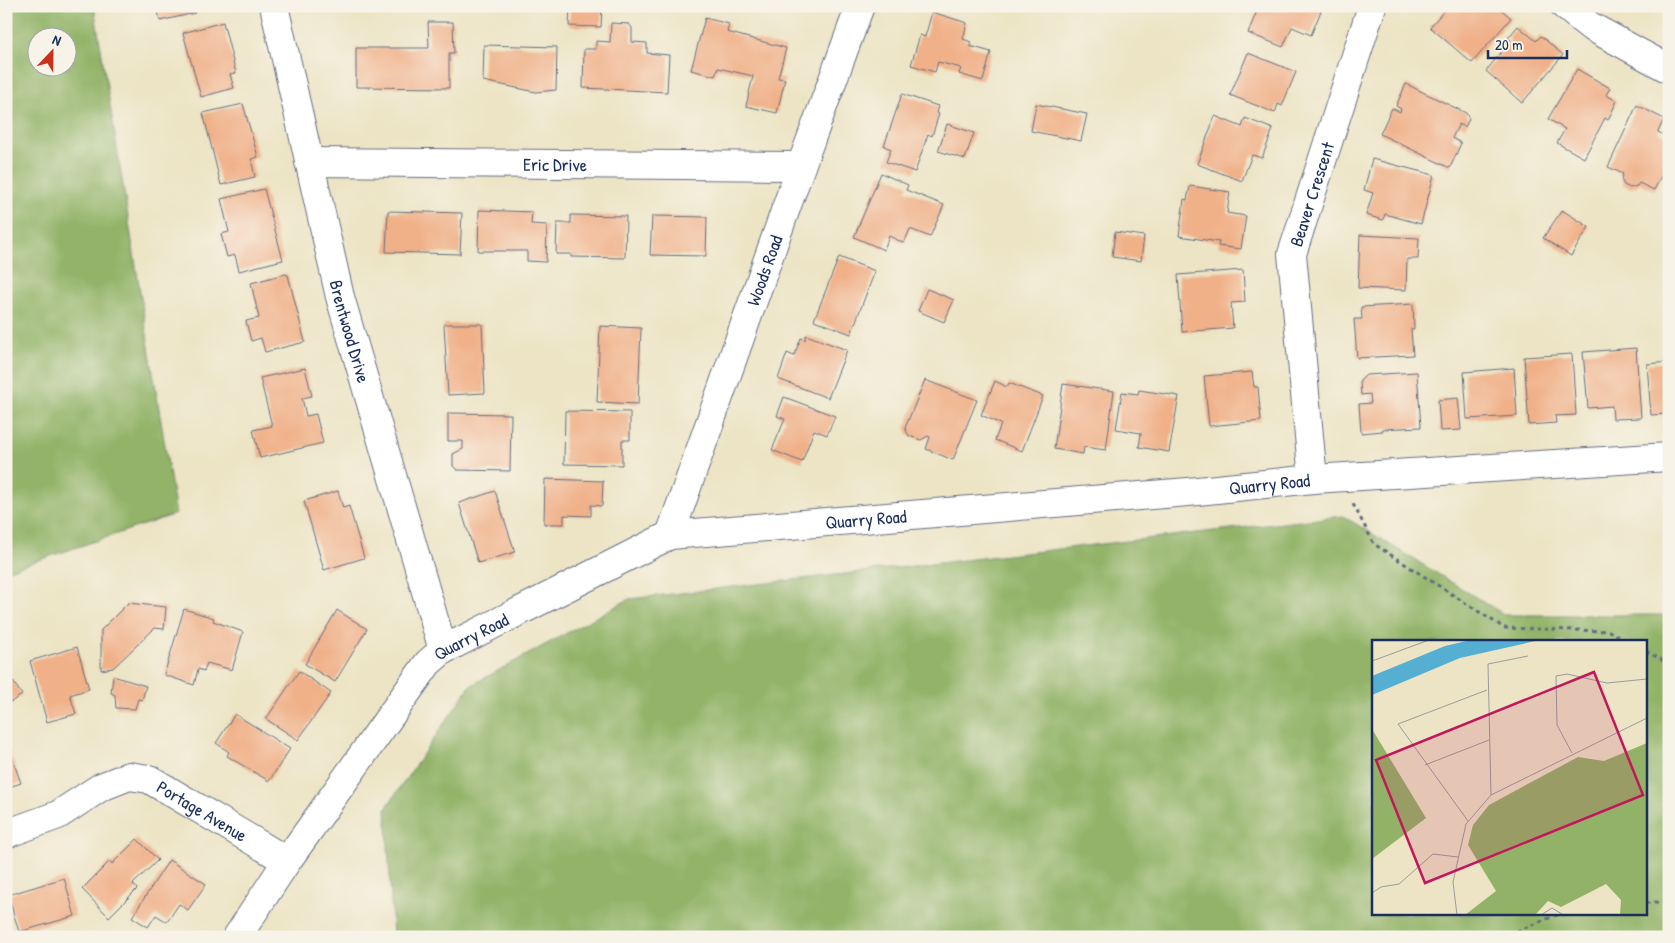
<svg xmlns="http://www.w3.org/2000/svg" width="1675" height="943" viewBox="0 0 1675 943" font-family="'Patrick Hand',sans-serif">
	<style>
		.forest { fill: #92b367; stroke: #567162; fill-rule: evenodd }
		.building { fill: #f0b088 }
		.lines { fill: none; stroke-linecap: round; stroke-linejoin: round }
		.minor-casing { stroke: #646e82; stroke-width: 30 }
		.path { stroke: #646e82; stroke-width: 3; stroke-dasharray: 4 4; stroke-linecap: butt }
		.minor { stroke: #fff; stroke-width: 28 }
		.labels { text-anchor: middle; dominant-baseline: central; stroke-width: 4; stroke-linejoin: round; paint-order: stroke }
		.street-label { font-size: 18px; fill: #1b2f5e; stroke: #f7f3e8 }
		.inset-road { fill: none; stroke: #989c9b; stroke-width: 1 }
		.view { fill: #c2185b; fill-opacity: 0.15; stroke: #c2185b; stroke-width: 2.5 }
		.inset-edge { fill: none; stroke: #1b2f5e; stroke-width: 2.5 }
	</style>
	<rect width="100%" height="100%" fill="#f7f3e8"/>
	<filter id="ink" filterUnits="userSpaceOnUse"><feTurbulence type="fractalNoise" baseFrequency=".02" numOctaves="2"/><feDisplacementMap in="SourceGraphic" scale="10" xChannelSelector="R" yChannelSelector="G"/><feConvolveMatrix kernelMatrix="1 2 1 2 8 2 1 2 1" color-interpolation-filters="sRGB"/></filter>
	<filter id="wash" filterUnits="userSpaceOnUse"><feTurbulence type="fractalNoise" baseFrequency=".0096" numOctaves="4" result="noise"/><feDisplacementMap in="SourceGraphic" scale="20" xChannelSelector="R" yChannelSelector="G"/><feGaussianBlur stdDeviation="1.12" result="paint"/><feColorMatrix in="noise" values="0 0 0 0 0 0 0 0 0 0 0 0 0 0 0 0 0 1.4 0 .05"/><feComposite in="paint" operator="in"/></filter>
	<g filter="url(#wash)">
		<rect width="100%" height="100%" fill="#ece4c4"/>
		<path class="forest" d="M6,6H94L176,514L6,571ZM38,38H68V68H38Z
			M1343,516L1505,615H1669V937H393L386,808L470,686L629,599ZM1374,642H1646V914H1374Z"/>
		<g id="blocks">
			<path class="building" d="M157,6H193L195,13L160,21Z
				M570,6H602L601,27L569,26Z
				M1259,6H1323L1311,35L1292,27L1283,47L1248,33Z
				M1448,6H1478L1482,10L1485,6H1497L1511,18L1472,63L1430,27Z
				M932,12L967,23L963,39L971,42L970,46L991,52L983,81L959,74L961,68L938,62L935,72L911,65L920,35L925,37Z
				M705,18L729,24L727,32L786,48L778,78L785,79L777,113L746,106L753,76L718,68L715,76L691,70Z
				M223,22L236,73L230,74L234,88L201,97L183,33Z
				M428,22H453L454,53H449V88L356,87V48H429Z
				M611,23L629,24L632,28V42L647,43V53L669,55L667,92L583,88L584,49H596V41L610,42Z
				M1518,26L1536,41L1541,36L1563,55L1522,103L1486,71L1511,40L1508,38Z
				M484,45L557,47L556,90L536,92L483,81Z
				M1248,53L1296,72L1282,106L1278,104L1275,113L1230,95Z
				M1577,69L1610,88L1606,95L1617,101L1608,120L1605,118L1584,158L1557,143L1565,129L1548,119Z
				M1406,84L1466,113L1469,119L1465,127L1459,124L1452,138L1461,143L1450,168L1380,134L1392,108L1400,112L1401,109L1396,106Z
				M902,94L938,106L936,113L939,114L932,136L928,134L915,172L886,162L891,149L884,146Z
				M243,104L258,157L251,159L255,177L221,185L203,113Z
				M1036,104L1087,114L1081,141L1031,131Z
				M1637,105L1664,119L1658,132L1669,138V161L1654,190L1639,183L1637,186L1630,188L1624,185L1621,179L1623,174L1608,167Z
				M1215,116L1242,127L1245,118L1273,129L1262,158L1252,155L1242,181L1197,164Z
				M947,124L974,133L965,159L938,151Z
				M1372,159L1434,175L1421,224L1385,214L1383,220L1366,215L1373,193L1364,190Z
				M881,173L908,185L906,190L944,205L930,237L910,229L904,243L889,236L884,250L854,237Z
				M1190,186L1230,192L1227,213L1246,216L1241,249L1218,246L1219,242L1179,236L1184,199L1187,200Z
				M264,189L283,260L239,271L235,255L227,257L221,234L229,232L221,199Z
				M479,210L532,212L531,224L547,225L546,262L527,261V251H478Z
				M1562,210L1589,227L1571,256L1543,238Z
				M388,211L462,213L460,254L386,252Z
				M571,215L626,216L625,258L571,257V254H556L557,223H571Z
				M652,216L707,217L706,256L650,255Z
				M1115,232L1144,236L1141,261L1112,257Z
				M1360,235L1419,238L1418,259H1407L1406,290L1358,288Z
				M839,257L875,271L851,334L814,320Z
				M1243,270L1245,302L1231,303L1233,328L1182,332L1178,275Z
				M285,274L288,275L305,342L265,352L261,338L251,341L246,321L259,318L251,283Z
				M927,289L954,300L944,322L918,311Z
				M1413,304L1414,329H1411L1413,355L1357,358L1354,319H1362L1361,307Z
				M444,324H482L485,393L448,395Z
				M600,326L641,328L638,404L597,402Z
				M806,335L847,350L828,398L778,379L787,353L794,356L801,338L805,340Z
				M1636,348L1641,418L1613,419L1612,406L1588,408L1583,352Z
				M1572,354L1576,415L1555,416L1556,423L1529,425L1524,357Z
				M1669,362V414L1651,415L1647,364Z
				M305,368L312,396L302,398L306,416L316,414L323,443L260,458L253,430L272,426L260,378Z
				M1514,368L1517,416L1467,419L1464,372Z
				M1252,372L1254,387H1258L1261,421L1209,426L1204,376Z
				M1417,372L1421,427L1382,429L1383,431L1361,433L1359,404L1371,403L1370,394L1361,395L1360,381L1366,375Z
				M925,380L977,400L953,460L926,449L930,437L928,436L921,440L909,436L905,428Z
				M995,381L1007,387L1009,383L1043,396L1022,451L995,440L1001,424L981,415Z
				M1063,384L1114,391L1106,450L1084,447L1083,454L1054,449Z
				M1139,390L1179,396L1169,452L1139,447L1141,433L1116,429L1122,392L1138,394Z
				M784,397L835,416L827,435L814,430L802,462L772,450L785,419L777,416Z
				M1458,398L1461,430L1440,431L1438,400Z
				M565,411L630,412V440H622V465L564,464Z
				M448,413L511,414L510,471L457,470L453,466V454L463,449V441H448Z
				M545,479L603,481L602,506L591,505V516L564,515V524H544Z
				M338,491L343,508L349,506L364,558L324,570L304,501Z
				M495,491L515,552L478,563L459,503Z
				M128,603L166,607L164,629L155,628L113,668L101,670V630Z
				M184,609L214,618L213,621L243,632L232,670L207,663L204,671L198,669L194,685L164,675Z
				M337,610L367,629L335,682L305,664Z
				M77,647L89,689L70,695L76,714L47,722L30,661Z
				M6,671L22,695L6,705Z
				M299,671L331,693L298,740L266,719Z
				M113,676L146,686L142,700L138,699L135,709L116,708L115,695L111,693Z
				M235,714L290,749L269,781L227,756L229,752L216,743Z
				M6,741L21,783L6,788Z
				M137,839L158,860L133,884L137,889L109,917L82,889L110,861L112,864Z
				M169,860L206,884L188,910L179,904L167,922L156,915L148,927L132,917Z
				M64,878L75,916L19,932L8,895Z"/>
		</g>
	</g>
	<g filter="url(#ink)">
		<use href="#blocks" fill-opacity="0" stroke="#646e82" stroke-width="1"/>
		<g class="lines">
			<g class="minor-casing">
				<g id="minor">
					<path id="s1" d="M274,6L340,297L443,650"/>
					<path d="M1565,6L1590,26L1669,69"/>
					<path id="s2" d="M309,162L801,166"/>
					<path id="s3" d="M1313,479L1292,254L1372,6"/>
					<path id="s4" d="M670,535L801,166L860,6"/>
					<path id="s5" d="M6,834L58,815L101,787L129,776L149,779L287,861"/>
					<path id="s6" d="M237,937L287,861L428,663L443,650L670,535L1188,492L1313,479L1669,457"/>
				</g>
			</g>
			<path class="path" d="M1353,504L1374,544L1504,628L1609,631L1629,642
				M1646,651L1669,664
				M1646,903L1669,901
				M1502,937L1559,914"/>
			<use href="#minor" class="minor"/>
		</g>
	</g>
	<g class="labels">
		<g class="street-label">
			<text stroke="none"><textPath href="#s2" startOffset="246">Eric Drive</textPath></text>
			<text stroke="none"><textPath href="#s3" startOffset="289">Beaver Crescent</textPath></text>
			<text stroke="none"><textPath href="#s4" startOffset="281">Woods Road</textPath></text>
			<text stroke="none"><textPath href="#s1" startOffset="334">Brentwood Drive</textPath></text>
			<text stroke="none"><textPath href="#s6" startOffset="1210">Quarry Road</textPath></text>
			<text stroke="none"><textPath href="#s6" startOffset="805">Quarry Road</textPath></text>
			<text stroke="none"><textPath href="#s6" startOffset="385">Quarry Road</textPath></text>
			<text stroke="none"><textPath href="#s5" startOffset="219">Portage Avenue</textPath></text>
		</g>
	</g>
	<g transform="translate(1372 640)">
		<rect width="275" height="275" fill="#ece4c4"/>
		<path d="M0,89L54,178L0,219ZM275,103V275H248L249,260L234,244L189,267L176,261L163,275H93L124,251L96,205L101,185L117,165L206,117L232,121Z" fill="#92b367"/>
		<path d="M99,0H168L88,18L0,55V36L73,6Z" fill="#54afd2"/>
		<path class="inset-road" d="M0,21L57,0M200,113L185,85L184,36L195,34L235,43L275,39M53,125L117,100M119,155L116,24L156,16M96,181L26,84L115,50M0,253L9,247L27,244L61,214L86,217M85,275L81,242L94,184L119,155L275,78M169,275L180,268L190,274"/>
		<path class="view" d="M222,32L271,155L53,243L4,120Z"/>
		<rect width="275" height="275" class="inset-edge"/>
	</g>
	<rect width="1675" height="943" fill="none" stroke="#f7f3e8" stroke-width="25"/>
	<g transform="translate(52 52) rotate(22)"><circle r="24" fill="#f7f3e8" stroke="#9fa5b1"/>
	<path d="M0-4L9 19L0 12L-9 19Z" fill="#c8321e"/>
	<text y="-8" font-size="14" font-weight="bold" text-anchor="middle" fill="#1b2f5e">N</text>
	</g>
	<path d="M1488 50v8h79v-8" fill="none" stroke="#1b2f5e" stroke-width="2.5"/>
	<text x="1495" y="50" font-size="15" fill="#1b2f5e" stroke="#f7f3e8" stroke-width="4" paint-order="stroke">20 m</text>
</svg>
